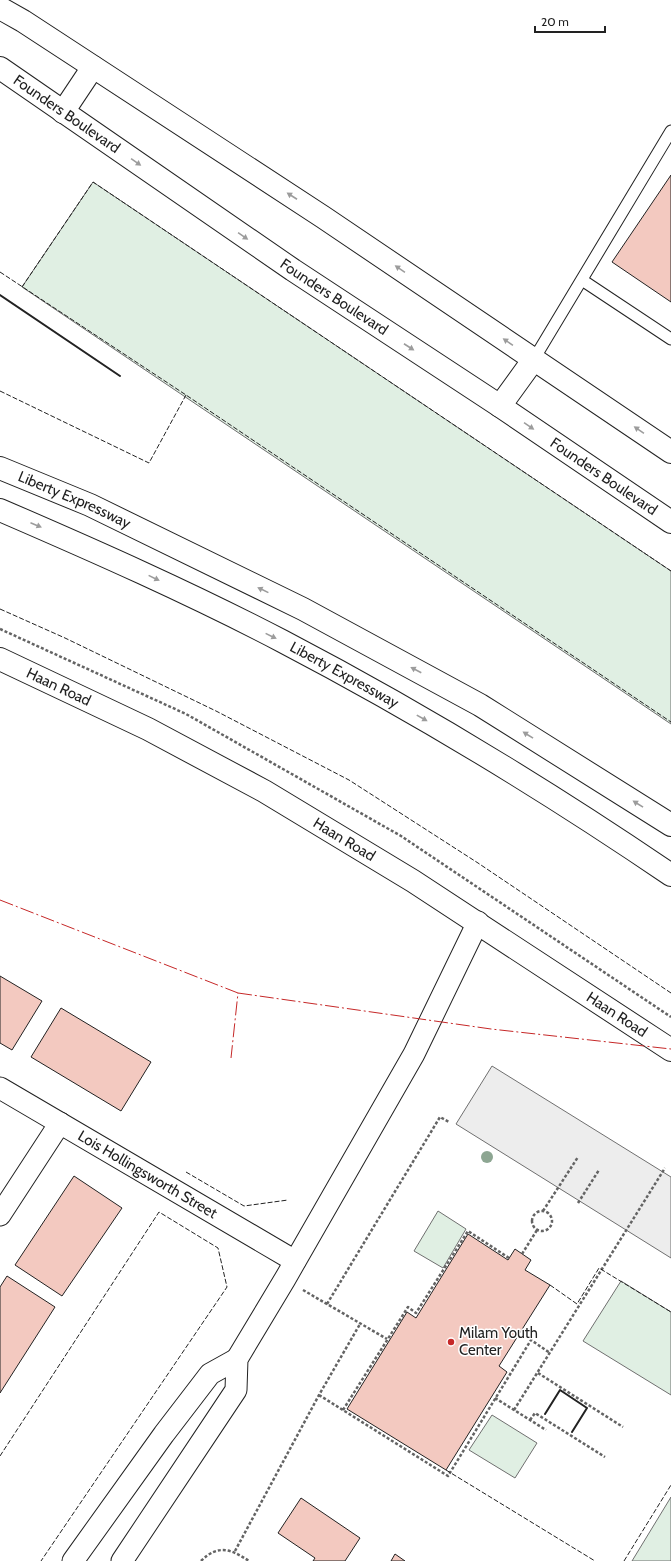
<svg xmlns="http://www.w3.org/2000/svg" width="671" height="1561" viewBox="0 0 671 1561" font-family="Cabin,sans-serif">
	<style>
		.green { fill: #e0efe3; stroke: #6f6f6f }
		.parking { fill: #ededed; stroke: #6f6f6f }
		.building { fill: #f3c9c0; stroke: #222 }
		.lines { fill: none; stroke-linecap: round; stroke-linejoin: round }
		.lane-casing { stroke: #222; stroke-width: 13 }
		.street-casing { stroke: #222; stroke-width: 23 }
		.secondary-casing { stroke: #222; stroke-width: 24 }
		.highway-casing { stroke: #222; stroke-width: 24 }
		.path { stroke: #646464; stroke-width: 2.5; stroke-dasharray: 3 2; stroke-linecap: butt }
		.lane { stroke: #fff; stroke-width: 11 }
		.street { stroke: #fff; stroke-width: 21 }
		.secondary { stroke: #fff; stroke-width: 22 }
		.highway { stroke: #fff; stroke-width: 22 }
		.fence { stroke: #222; stroke-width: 1; stroke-dasharray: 5 2; stroke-linecap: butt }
		.wall { stroke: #222; stroke-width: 2 }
		.power { stroke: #c62828; stroke-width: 1; stroke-dasharray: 14 3 2 3; stroke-linecap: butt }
		.tree { fill: #8da692 }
		.oneway { fill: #9c9c9c }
		.poi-dot { fill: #c62828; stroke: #fff; stroke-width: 1.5 }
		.labels { text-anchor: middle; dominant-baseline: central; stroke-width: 3; stroke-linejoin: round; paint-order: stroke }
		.street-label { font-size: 15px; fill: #222; stroke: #fff }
		.poi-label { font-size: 15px; fill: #222; stroke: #fff; text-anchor: start }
	</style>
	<rect width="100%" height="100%" fill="#fff"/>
	<path class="green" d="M93,182L671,571V724L22,287Z
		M438,1211L466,1229L443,1268L414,1251Z
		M621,1281L671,1312V1395L583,1341Z
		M492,1415L537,1443L515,1478L469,1450Z
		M671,1497V1561H632Z"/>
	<path class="parking" d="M492,1066L671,1177V1258L456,1124Z"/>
	<path class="building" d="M671,175V302L612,262Z
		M0,976L42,1001L12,1050L0,1043Z
		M61,1008L151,1062L121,1111L31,1057Z
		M74,1176L122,1208L62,1296L15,1265Z
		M468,1234L508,1260L515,1249L531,1260L525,1270L550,1285L499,1366L507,1372L446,1470L347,1409L407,1312L416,1318Z
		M7,1276L55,1307L0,1393V1287Z
		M301,1498L360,1538L345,1561H313L315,1558L278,1533Z
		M395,1554L405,1561H391Z"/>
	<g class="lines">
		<g class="lane-casing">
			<path id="lane" d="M582,280L671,339
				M534,359L671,131"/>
		</g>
		<g class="street-casing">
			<g id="street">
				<path id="s1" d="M0,1088L295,1261"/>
				<path d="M0,1215L60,1123"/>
				<path d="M73,1561L164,1434L210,1374L237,1359"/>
				<path d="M122,1561L236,1390L237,1359L285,1279L414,1054L478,922"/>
			</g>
		</g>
		<g class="secondary-casing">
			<g id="secondary">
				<path d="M0,8L23,21L323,217L671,452"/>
				<path id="s2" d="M0,68L293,270L500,406L671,522"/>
				<path d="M63,112L93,67"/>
				<path d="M500,406L534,359"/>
				<path id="s3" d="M0,659L148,729L264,791L413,881L671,1050"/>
			</g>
		</g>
		<g class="highway-casing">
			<g id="highway">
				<path id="s4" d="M0,468L90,505L303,609L480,705L671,825"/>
				<path id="s5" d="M0,510C95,551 190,593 282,641C416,711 546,790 671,875"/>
			</g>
		</g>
		<path class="path" d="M0,629L186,714L401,836L671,1017
			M578,1203L599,1170
			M532 1221a10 10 0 1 1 20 0a10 10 0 1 1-20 0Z
			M543,1211L578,1157
			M522,1254L537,1230
			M303,1290L387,1339
			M327,1304L440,1117L449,1122
			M538,1373L623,1427
			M319,1395L448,1476L531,1340L550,1353
			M495,1398L546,1430
			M343,1410L408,1307L416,1313L468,1231L509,1258
			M514,1410L665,1168
			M530,1420L535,1413L605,1457
			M235,1551L319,1395L360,1324
			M201,1561C218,1544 231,1549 249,1561"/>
		<use href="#lane" class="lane"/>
		<use href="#street" class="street"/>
		<use href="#secondary" class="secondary"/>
		<use href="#highway" class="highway"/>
		<path class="fence" d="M0,272L186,395L671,722
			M22,287L93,182L671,571
			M0,391L149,463L186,395
			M0,609L65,638L216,711L349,780L478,863L671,993
			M186,1172L244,1206L288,1200
			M550,1285L577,1304L599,1268L671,1312
			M0,1456L159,1212L218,1248L227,1287L41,1561
			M446,1470L595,1561
			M624,1561L671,1485"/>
		<path class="wall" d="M0,295L120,376
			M545,1414L560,1390L587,1408L572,1432"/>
		<path class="power" d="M0,900L238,993L231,1058
			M238,993L491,1029L671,1049"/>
	</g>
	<circle class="tree" cx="487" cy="1157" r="6"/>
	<defs><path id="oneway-solid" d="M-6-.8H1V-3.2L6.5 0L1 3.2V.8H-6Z"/></defs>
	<g class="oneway">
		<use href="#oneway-solid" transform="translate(136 162) rotate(35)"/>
		<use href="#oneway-solid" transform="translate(292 196) rotate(-147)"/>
		<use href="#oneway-solid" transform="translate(243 236) rotate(35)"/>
		<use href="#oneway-solid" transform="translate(400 269) rotate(-146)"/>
		<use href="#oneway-solid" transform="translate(508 342) rotate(-146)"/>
		<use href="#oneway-solid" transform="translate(409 347) rotate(33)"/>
		<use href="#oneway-solid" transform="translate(529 426) rotate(34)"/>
		<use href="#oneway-solid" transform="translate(639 430) rotate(-146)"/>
		<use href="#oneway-solid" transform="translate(36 525) rotate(23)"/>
		<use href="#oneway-solid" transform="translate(154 578) rotate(26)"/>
		<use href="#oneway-solid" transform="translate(263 590) rotate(-154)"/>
		<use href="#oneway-solid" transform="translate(271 636) rotate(26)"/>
		<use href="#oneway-solid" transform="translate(416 670) rotate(-152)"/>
		<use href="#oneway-solid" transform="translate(422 718) rotate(29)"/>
		<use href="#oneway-solid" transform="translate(528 735) rotate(-148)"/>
		<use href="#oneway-solid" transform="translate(638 804) rotate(-148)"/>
	</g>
	<circle class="poi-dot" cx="451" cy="1342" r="4"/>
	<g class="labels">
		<g class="street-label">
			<text stroke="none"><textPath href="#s2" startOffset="81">Founders Boulevard</textPath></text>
			<text stroke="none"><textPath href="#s2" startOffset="405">Founders Boulevard</textPath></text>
			<text stroke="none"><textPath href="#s2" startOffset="729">Founders Boulevard</textPath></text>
			<text stroke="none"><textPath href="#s4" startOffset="81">Liberty Expressway</textPath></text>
			<text stroke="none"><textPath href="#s5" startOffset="382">Liberty Expressway</textPath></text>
			<text stroke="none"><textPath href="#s3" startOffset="65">Haan Road</textPath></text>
			<text stroke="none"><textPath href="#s3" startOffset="389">Haan Road</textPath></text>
			<text stroke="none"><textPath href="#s3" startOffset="713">Haan Road</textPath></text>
			<text stroke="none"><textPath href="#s1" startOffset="171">Lois Hollingsworth Street</textPath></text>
		</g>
		<g class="poi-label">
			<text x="459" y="1333">Milam Youth<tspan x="459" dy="17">Center</tspan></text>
		</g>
	</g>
	<path d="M535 26v6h70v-6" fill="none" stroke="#222222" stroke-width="2"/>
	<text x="541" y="26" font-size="12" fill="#222222" stroke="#ffffff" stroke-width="3" paint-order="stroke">20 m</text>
</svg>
